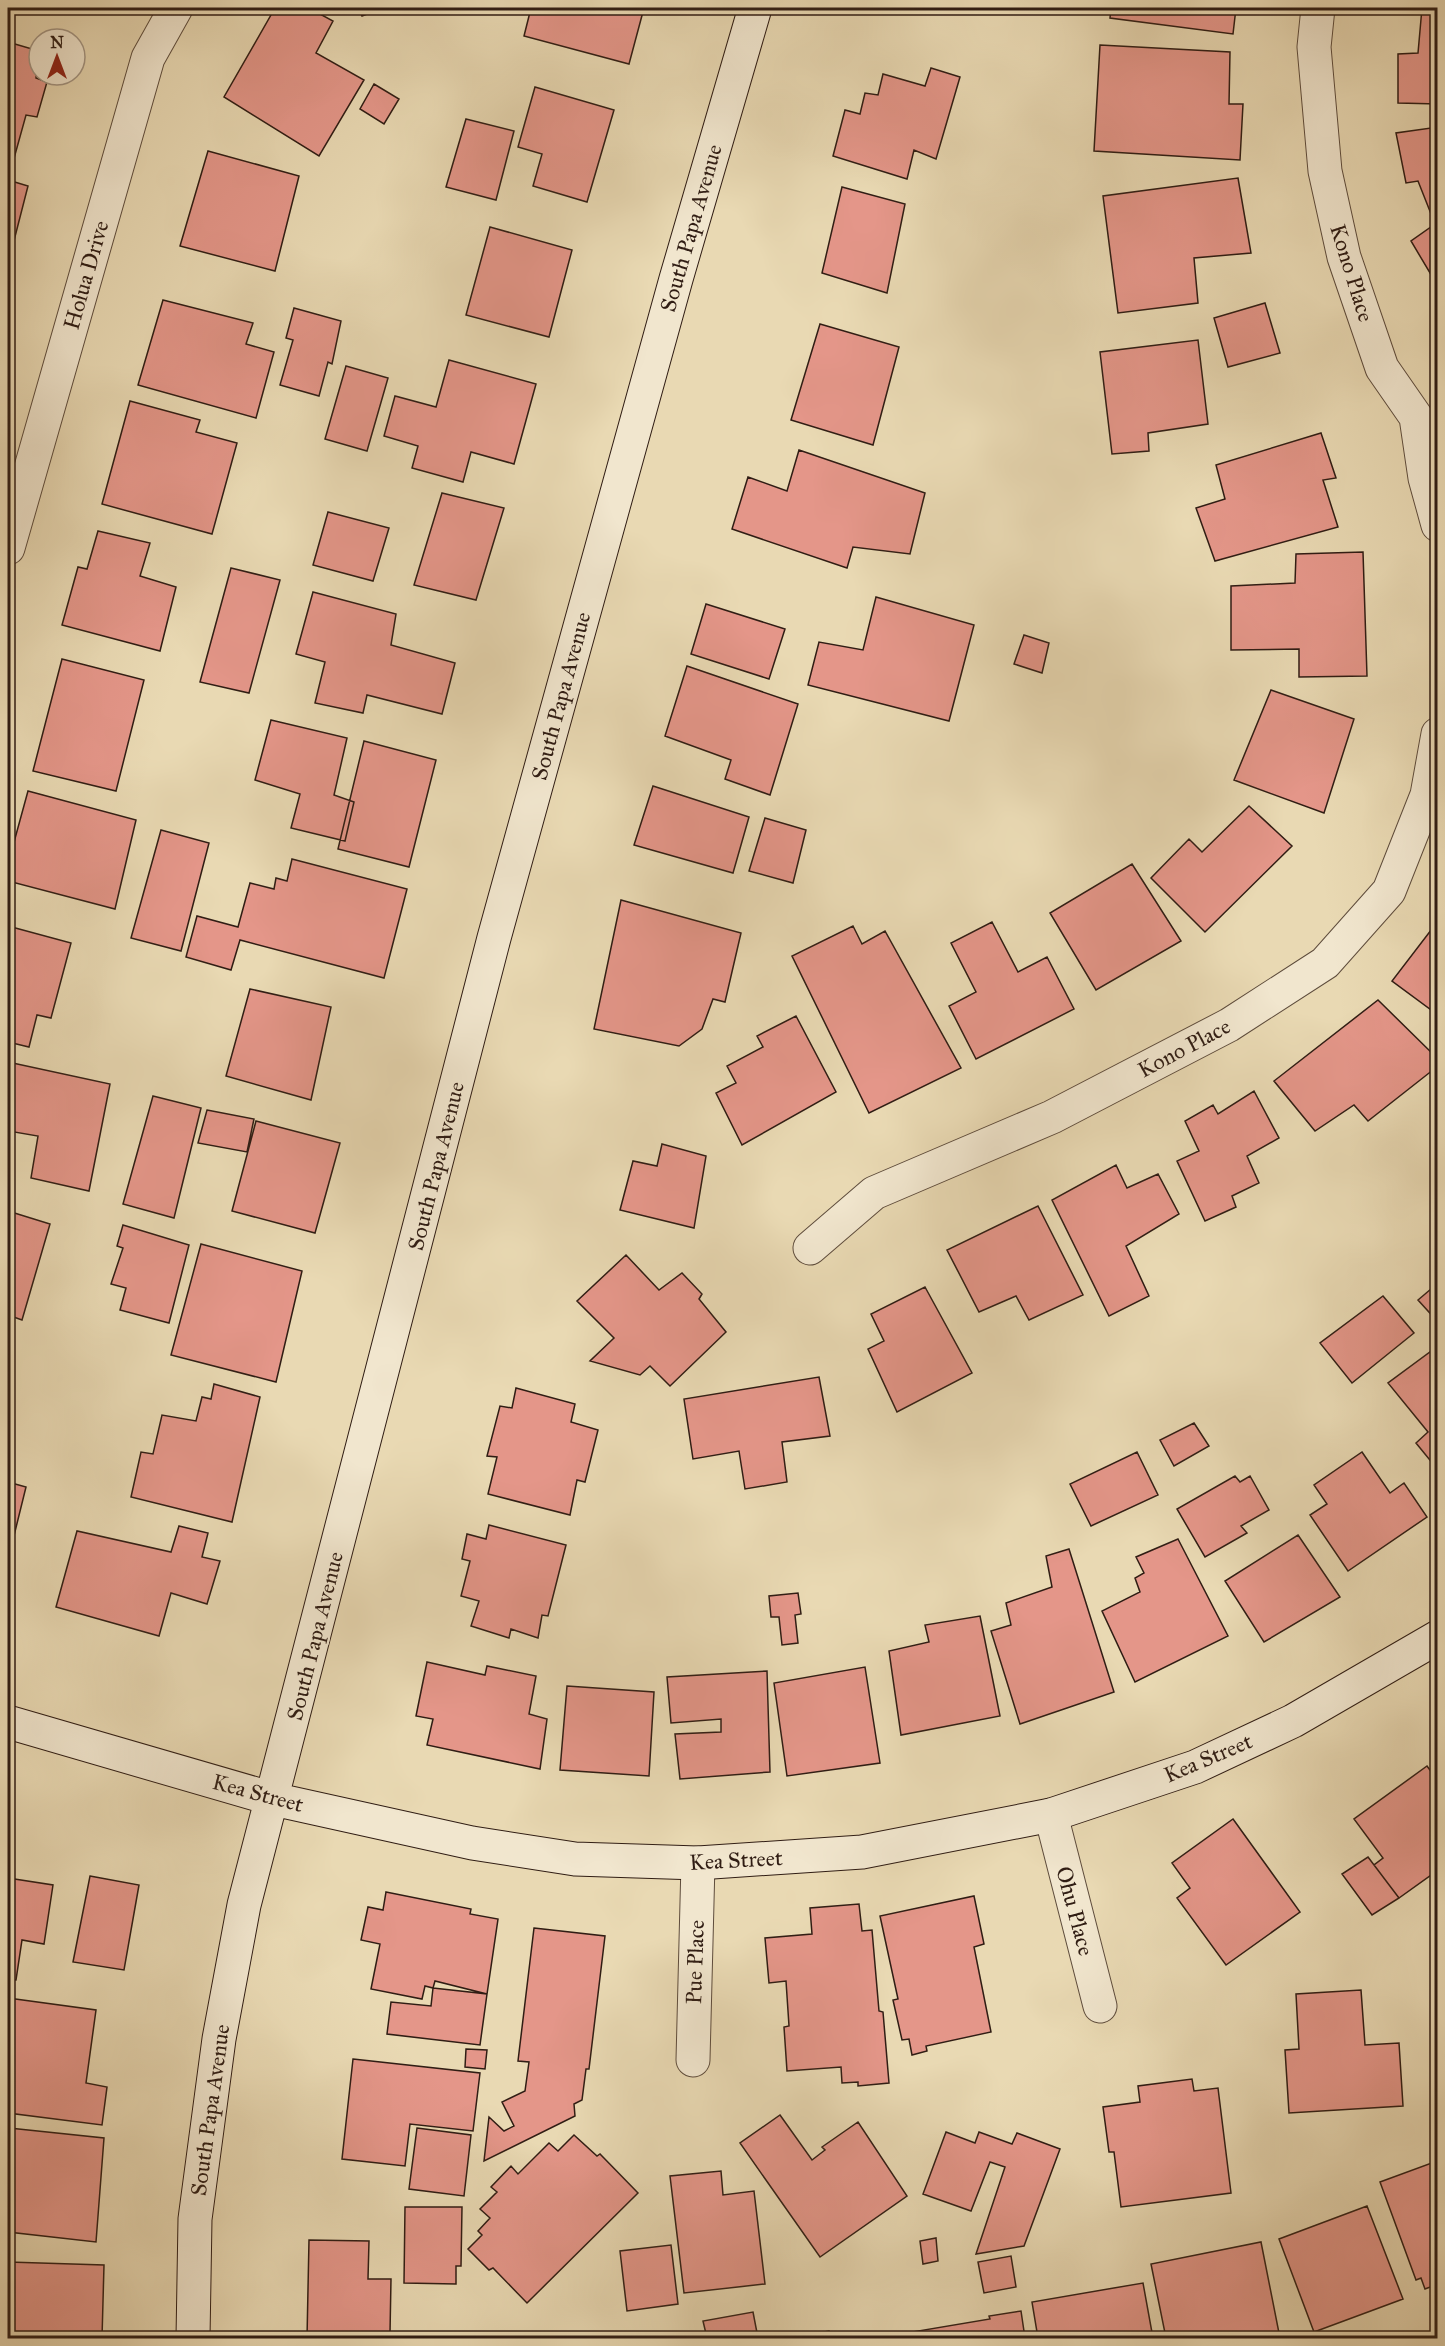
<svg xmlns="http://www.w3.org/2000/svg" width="1445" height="2346" viewBox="0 0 1445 2346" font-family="'IM FELL Great Primer',serif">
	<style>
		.building { fill: #e49689; stroke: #301d14; stroke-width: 1.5 }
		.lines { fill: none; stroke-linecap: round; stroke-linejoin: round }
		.street-casing { stroke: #5e4c3c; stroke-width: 35 }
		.secondary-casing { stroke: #301d14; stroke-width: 35 }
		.street { stroke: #f1e6ce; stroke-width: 33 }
		.secondary { stroke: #f1e6ce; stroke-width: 33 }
		.labels { text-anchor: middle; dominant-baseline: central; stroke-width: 4.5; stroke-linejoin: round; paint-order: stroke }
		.street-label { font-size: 22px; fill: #301d14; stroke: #f1e6ce }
	</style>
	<rect width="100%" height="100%" fill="#e9d9b3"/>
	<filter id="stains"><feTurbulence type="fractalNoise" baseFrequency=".00333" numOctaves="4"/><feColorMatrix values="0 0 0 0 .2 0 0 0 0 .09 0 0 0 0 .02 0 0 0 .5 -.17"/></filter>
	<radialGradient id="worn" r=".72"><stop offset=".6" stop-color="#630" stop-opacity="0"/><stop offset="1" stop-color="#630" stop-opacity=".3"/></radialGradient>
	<path class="building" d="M275,8H309L333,21L316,53L364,80L319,156L224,97Z
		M358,8H383L362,16Z
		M531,8H644L629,64L524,36Z
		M1111,8H1236L1233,34L1110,18Z
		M1422,8H1438V104L1398,103V54L1418,53Z
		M8,42L39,51L36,78L47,82L37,117L26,115L13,162L8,160Z
		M1100,45L1230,52L1229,104H1243L1240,160L1094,151Z
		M931,68L960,77L936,159L914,150L907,179L833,156L845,110L860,114L865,93L878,95L883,74L925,86Z
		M374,84L399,99L384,124L360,109Z
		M535,87L614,110L587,202L533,186L542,154L518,147Z
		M466,119L514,131L496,200L446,187Z
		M1438,127V282L1436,283L1411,241L1435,224L1418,181L1406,183L1396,133Z
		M208,151L299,176L275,271L180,246Z
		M1238,178L1251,253L1194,258L1198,303L1118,313L1103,196Z
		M8,180L28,186L8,264Z
		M842,187L905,204L887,293L822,273Z
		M490,227L572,250L549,337L466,315Z
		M163,300L253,323L246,344L274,352L256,418L138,385Z
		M1265,303L1280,353L1228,367L1214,318Z
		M294,308L341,321L332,364L328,362L319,396L280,385L293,340L286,338Z
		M820,324L899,347L873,445L791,420Z
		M1198,340L1208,424L1148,433L1149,451L1112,454L1100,352Z
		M449,360L536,384L514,464L471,452L463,482L412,468L418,446L384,436L395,396L436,407Z
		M346,366L388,378L367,451L325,439Z
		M130,401L200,420L196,432L237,443L212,534L102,504Z
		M1321,433L1336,478L1323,480L1338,527L1215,561L1196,508L1225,499L1216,465Z
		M799,450L925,493L910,554L853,547L847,568L732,529L748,477L787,491Z
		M442,493L504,508L476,600L414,585Z
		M328,512L389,528L373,581L313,565Z
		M98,531L150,543L140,576L176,587L160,651L62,625L78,567L87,569Z
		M1363,552L1367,676L1299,677V649L1231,650V586L1295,583L1296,554Z
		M231,568L280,580L249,693L200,682Z
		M313,592L396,614L391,645L455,663L442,714L367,695L363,713L315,703L325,662L296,654Z
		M876,597L974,625L949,721L808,685L819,642L863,650Z
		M706,604L785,629L769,679L691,654Z
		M1024,635L1049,643L1042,673L1014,664Z
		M62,659L144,680L116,791L33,771Z
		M687,666L798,704L770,795L725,779L731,760L665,736Z
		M1271,690L1354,719L1324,813L1234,780Z
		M271,720L347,738L334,795L354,802L345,841L291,828L300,794L255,780Z
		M364,741L436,760L409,867L338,849Z
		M653,786L749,817L733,873L634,845Z
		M28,791L136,820L115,909L8,881V864Z
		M1249,806L1292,846L1205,932L1151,878L1189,839L1202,852Z
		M765,818L806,830L793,883L749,871Z
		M161,830L209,843L181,951L131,938Z
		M292,859L407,889L384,978L240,940L231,970L186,957L197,916L238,927L250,883L274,889L276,878L287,881Z
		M1132,864L1181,941L1096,990L1050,913Z
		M621,900L741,933L725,1002L713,999L702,1029L679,1046L594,1029Z
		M1438,921V1015L1392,981Z
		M992,922L1018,972L1047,957L1074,1009L976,1059L949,1006L976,992L951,943Z
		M8,926L71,943L51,1018L37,1015L29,1047L8,1042Z
		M853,926L862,944L885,931L961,1068L869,1113L792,956Z
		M250,989L331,1007L311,1100L226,1076Z
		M1378,1000L1438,1059V1066L1368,1121L1354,1105L1315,1131L1274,1081Z
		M796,1016L836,1092L742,1145L716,1093L736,1083L727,1066L763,1047L757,1036Z
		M8,1062L110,1084L89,1191L31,1178L38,1136L9,1131L8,1140Z
		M1254,1091L1279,1138L1247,1156L1259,1183L1232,1196L1236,1207L1205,1221L1177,1161L1199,1151L1185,1121L1213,1105L1218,1114Z
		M153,1096L201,1108L174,1218L123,1204Z
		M207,1110L254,1119L247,1152L198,1143Z
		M256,1121L340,1143L315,1233L232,1211Z
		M662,1144L706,1156L694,1228L620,1210L633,1161L657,1166Z
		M1116,1165L1127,1188L1158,1174L1179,1214L1126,1246L1149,1296L1109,1316L1052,1200Z
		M1038,1206L1083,1295L1029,1320L1016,1296L979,1312L947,1250Z
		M8,1211L50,1224L22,1320L8,1315Z
		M123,1225L189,1245L169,1323L120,1310L126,1288L111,1284L123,1248L117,1246Z
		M201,1244L302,1271L276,1382L171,1355Z
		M626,1255L659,1290L682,1273L702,1294L699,1299L726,1332L670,1386L650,1366L640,1375L590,1361L614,1338L577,1301Z
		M1438,1283V1322L1418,1300Z
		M925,1287L972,1373L897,1412L868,1349L884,1341L871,1314Z
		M1383,1296L1414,1333L1352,1383L1320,1343Z
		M1434,1349L1438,1353V1470L1416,1443L1428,1432L1388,1383Z
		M819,1377L830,1436L782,1442L787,1482L745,1489L739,1451L693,1459L684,1399Z
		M214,1384L260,1397L232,1522L131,1497L141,1452L153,1454L162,1415L196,1421L202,1397L211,1399Z
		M516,1388L575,1404L571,1422L598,1430L585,1482L577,1480L570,1515L488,1494L497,1457L487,1456L500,1406L512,1408Z
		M1194,1423L1209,1446L1174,1466L1160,1440Z
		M1137,1452L1158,1495L1091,1526L1070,1484Z
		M1362,1452L1390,1493L1404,1483L1427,1517L1348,1571L1310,1515L1327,1504L1314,1485Z
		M1235,1476L1240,1482L1250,1476L1269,1510L1241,1526L1247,1533L1205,1557L1177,1509Z
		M8,1482L26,1487L8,1560Z
		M489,1525L566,1545L548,1616L542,1615L538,1638L511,1629L509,1638L471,1626L479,1601L461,1596L470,1561L462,1559L467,1534L486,1539Z
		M179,1526L208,1533L202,1557L220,1561L207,1604L171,1593L159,1636L56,1607L77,1531L171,1552Z
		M1298,1535L1340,1597L1264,1642L1225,1581Z
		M1178,1539L1228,1636L1135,1682L1102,1611L1140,1592L1135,1578L1144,1573L1136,1557Z
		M1069,1549L1114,1692L1020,1724L991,1631L1011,1625L1006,1603L1052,1587L1046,1556Z
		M798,1593L801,1614L795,1615L798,1643L782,1645L779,1617H771L769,1596Z
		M980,1616L1000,1716L901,1735L889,1651L929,1642L925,1625Z
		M427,1662L485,1675L487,1666L536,1676L529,1714L547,1719L540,1769L427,1745L433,1719L416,1716Z
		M865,1667L880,1763L787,1776L774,1683Z
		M767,1671L770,1772L680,1779L675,1734L721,1732V1719L671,1723L667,1677Z
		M567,1686L654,1692L649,1776L560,1770Z
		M1427,1766L1438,1781V1870L1399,1898L1374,1865L1383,1858L1354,1819Z
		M1233,1819L1300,1912L1226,1965L1177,1898L1190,1888L1172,1863Z
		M1368,1857L1399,1898L1372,1915L1342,1874Z
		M90,1876L139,1885L124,1970L73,1962Z
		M8,1878L53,1885L44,1944L22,1940L16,1980L8,1979Z
		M386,1892L471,1909L470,1914L498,1919L487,1994L435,1981L433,1988L425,1986L422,1999L371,1989L380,1944L361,1940L368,1907L383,1910Z
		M974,1896L984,1944L974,1947L991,2032L926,2046L927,2051L912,2055L909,2039L902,2040L893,2000L898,1999L880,1916Z
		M859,1904L862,1931L872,1930L879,2011L883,2012L889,2083L858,2086V2082L842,2083L841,2067L787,2071L784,2027L789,2026L786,1981L769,1983L765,1938L812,1934L810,1908Z
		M534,1928L605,1936L589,2069H586L582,2100L574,2104L575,2116L484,2161L489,2117L504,2131L514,2126L502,2102L525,2091L529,2062L518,2061Z
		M433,1988L487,1994L480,2045L387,2034L391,2002L431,2006Z
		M1361,1990L1365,2045L1399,2043L1403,2106L1289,2113L1285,2050L1299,2049L1296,1994Z
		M8,1998L96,2010L86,2083L107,2087L102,2125L8,2113Z
		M466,2049L487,2050L485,2069L465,2067Z
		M353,2059L480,2073L473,2131L410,2124L405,2166L342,2159Z
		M1192,2079L1194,2091L1218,2088L1231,2193L1121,2207L1114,2152H1109L1103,2107L1140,2102L1138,2086Z
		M780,2115L812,2160L825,2150L822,2147L858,2122L907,2196L820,2257L740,2143Z
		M9,2128L104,2138L96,2242L8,2232Z
		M417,2128L471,2135L464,2196L409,2189Z
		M946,2132L975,2143L979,2132L1012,2144L1017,2133L1060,2149L1024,2246L976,2254L1005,2167L990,2162L971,2211L923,2194Z
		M574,2135L597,2156L600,2154L638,2193L527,2303L493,2268L489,2270L468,2249L482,2235L478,2231L490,2218L480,2209L497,2192L491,2187L511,2166L518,2174L549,2143L558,2151Z
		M1437,2161L1438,2284L1425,2289L1421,2278L1416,2280L1380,2182Z
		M721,2171L723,2195L754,2191L765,2284L684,2293L670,2176Z
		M1367,2206L1403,2299L1314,2332L1279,2239Z
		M405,2207H462L461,2266H456V2284L404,2283Z
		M936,2238L938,2261L923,2264L920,2241Z
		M309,2240L369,2241L368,2279H391L390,2333L366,2332V2338H307Z
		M1261,2242L1280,2338H1166L1151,2264Z
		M671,2245L678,2304L627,2311L620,2251Z
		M1011,2256L1016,2287L984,2293L978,2262Z
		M8,2262L104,2265L102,2338H8Z
		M1143,2283L1153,2338H1038L1032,2302Z
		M1021,2311L1025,2338H913L912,2332L990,2319L989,2316Z
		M753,2312L758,2338H707L703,2321Z
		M829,2331L831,2338H788Z
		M654,2335L655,2338H633Z"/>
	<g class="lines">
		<g class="street-casing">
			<path id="street" d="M1318,8L1314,47L1325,171L1344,257L1382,368L1416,417L1425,478L1438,525
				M8,548L148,58L176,8
				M810,1248L874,1193L1052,1117L1229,1025L1325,963L1389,891L1427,795L1438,734
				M1051,1815L1100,2006
				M693,2060L698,1863"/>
		</g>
		<g class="secondary-casing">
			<path id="secondary" d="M8,1722L273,1799L472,1843L575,1859L698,1863L862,1852L1051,1815L1195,1767L1293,1721L1438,1637
				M193,2338L195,2219L219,2039L244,1905L494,938L676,279L755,8"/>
		</g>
		<use href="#street" class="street"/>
		<use href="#secondary" class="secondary"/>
	</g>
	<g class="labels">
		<g class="street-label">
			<text transform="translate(691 228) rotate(-74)">South Papa Avenue</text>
			<text transform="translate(1352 273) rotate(73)">Kono Place</text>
			<text transform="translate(86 275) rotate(-74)">Holua Drive</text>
			<text transform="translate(561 696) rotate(-75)">South Papa Avenue</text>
			<text transform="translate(1184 1048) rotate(-28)">Kono Place</text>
			<text transform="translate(436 1166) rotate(-76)">South Papa Avenue</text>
			<text transform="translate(315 1636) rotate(-76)">South Papa Avenue</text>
			<text transform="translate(1208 1758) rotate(-23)">Kea Street</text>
			<text transform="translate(258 1793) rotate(15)">Kea Street</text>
			<text transform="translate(736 1860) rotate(-3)">Kea Street</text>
			<text transform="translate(1075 1911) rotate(75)">Ohu Place</text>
			<text transform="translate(695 1962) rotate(-88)">Pue Place</text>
			<text transform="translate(210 2110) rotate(-82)">South Papa Avenue</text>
		</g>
	</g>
	<rect width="1445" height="2346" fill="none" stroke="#e9d9b3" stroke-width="30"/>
	<rect x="9" y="9" width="1427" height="2328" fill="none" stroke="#301d14" stroke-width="3"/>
	<rect x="15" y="15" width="1415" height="2316" fill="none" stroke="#301d14" stroke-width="1.5"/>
	<g transform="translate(57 57)"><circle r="28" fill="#f1e6ce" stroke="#a49684" stroke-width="1.5"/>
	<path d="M0-4.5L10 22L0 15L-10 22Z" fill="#8f2418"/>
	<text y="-9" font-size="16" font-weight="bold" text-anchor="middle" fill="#301d14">N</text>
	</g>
	<rect width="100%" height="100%" filter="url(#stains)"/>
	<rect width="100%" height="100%" fill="url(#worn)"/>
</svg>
